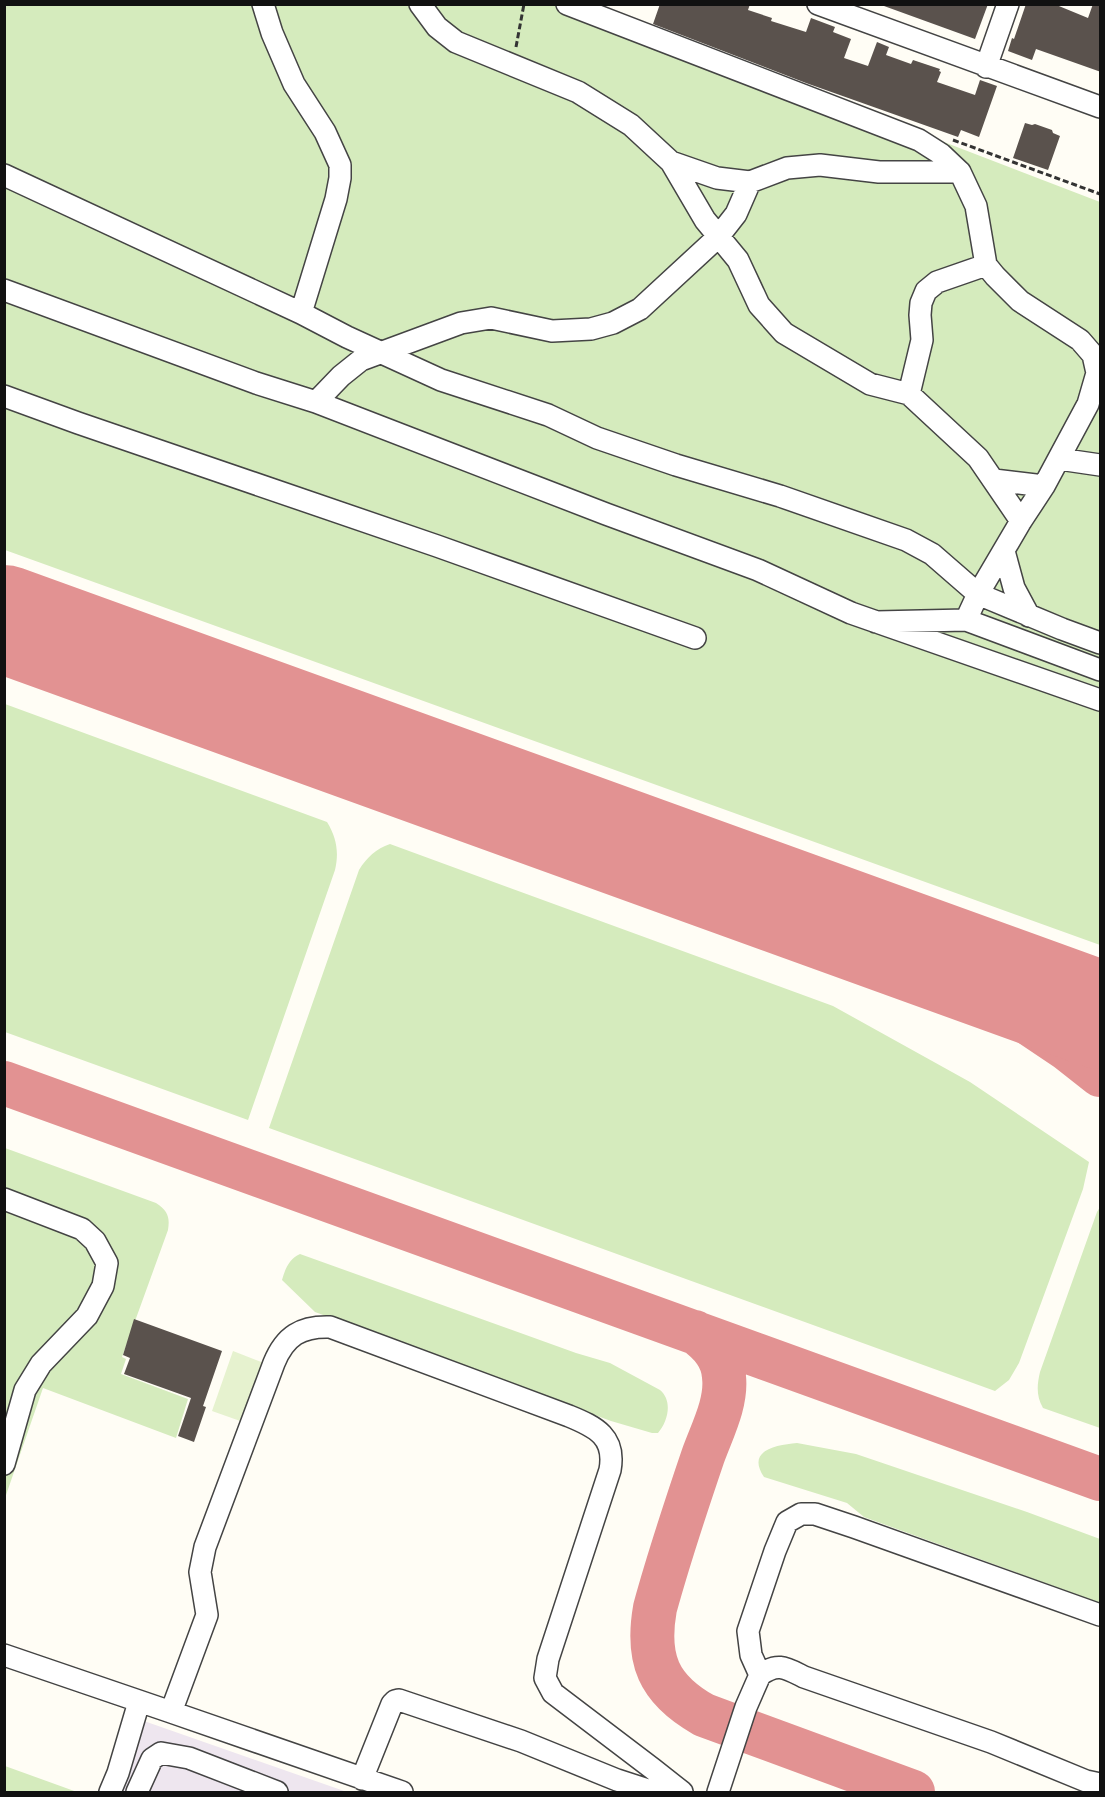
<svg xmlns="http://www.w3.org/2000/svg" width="1105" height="1797" viewBox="0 0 1105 1797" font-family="'Zilla Slab',serif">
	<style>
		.industrial { fill: #eee6ef }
		.green { fill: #d5ebbd }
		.pitch { fill: #e6f2cf }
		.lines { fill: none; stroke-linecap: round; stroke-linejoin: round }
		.taxiway { stroke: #e29292; stroke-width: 44 }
		.runway { stroke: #e29292; stroke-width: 108 }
		.building { fill: #5a524d }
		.minor-casing { stroke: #444; stroke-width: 24 }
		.path { stroke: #333; stroke-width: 3; stroke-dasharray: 6 3; stroke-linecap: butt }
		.minor { stroke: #fff; stroke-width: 21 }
	</style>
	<rect width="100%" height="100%" fill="#fffdf5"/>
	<path class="industrial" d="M144,1721L347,1792H120Z"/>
	<path class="green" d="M4,5H588L1100,202V945L5,550Z
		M5,704L327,822C337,838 339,853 335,870L248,1120L5,1032Z
		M390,844L833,1006L970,1082L1089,1162L1083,1189L1019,1363L1009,1380L995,1391L269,1128L359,870C367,857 376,849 390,844Z
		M5,1148L156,1203C168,1211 170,1217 168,1230L122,1357L126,1359L121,1374L188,1399L176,1438L43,1388L5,1498Z
		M1100,1207V1428L1043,1408C1036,1396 1037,1385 1040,1372L1097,1212Z
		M300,1254L576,1353L610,1363L660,1390C673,1401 668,1421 658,1433H652L611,1421L315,1312L282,1280C285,1269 289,1259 300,1254Z
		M797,1443L856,1454L1027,1512L1100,1539V1603L864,1517L847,1503L764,1477C746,1450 776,1445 797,1443Z
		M5,1766L77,1792H5Z"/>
	<path class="pitch" d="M233,1351L264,1363L243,1422L212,1411Z"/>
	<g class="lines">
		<path class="taxiway" d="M782,900L862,933L943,971L1012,1012L1067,1049L1100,1075
			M4,1083L1100,1479
			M695,1332C711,1344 723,1357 724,1377C727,1403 712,1431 703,1456C686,1506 669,1557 655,1608C646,1659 658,1689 704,1715L913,1792"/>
		<path class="runway" d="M4,619L1100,1015"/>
	</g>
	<path class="building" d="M660,4H750L748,10L772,18L771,21L806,32L811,18L835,27L833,32L851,39L844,58L868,66L877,42L889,47L886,55L911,64L913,60L940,69L939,71L941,72L937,82L975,95L980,80L997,86L979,137L961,130L958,137L806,83L653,24Z
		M884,4H988L975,39L884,6Z
		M1026,4H1054L1088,18L1093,4H1101V72L1036,49L1032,60L1008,51L1012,38L1014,39Z
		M1025,123L1032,125L1035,124L1052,130L1053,133L1060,136L1048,170L1013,158Z
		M134,1319L222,1351L203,1406L206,1407L194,1442L178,1436L191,1398L124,1374L130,1358L123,1355Z"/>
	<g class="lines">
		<g class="minor-casing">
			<path id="minor" d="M263,4L272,33L294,84L325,132L340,165V178L336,199L301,313
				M420,4L437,27L456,42L578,92L631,125L671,162L705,220L738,260L759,305L784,333L870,384L909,394L978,458L1021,521
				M567,4L919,140L941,154L960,172
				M818,4L1100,107
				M986,67L1008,4
				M671,162L717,178L750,182L787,168L820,165L879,172H960L976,206L986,265L995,276L1020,301L1080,340L1093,355L1097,373L1088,404L1044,486L1021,521L978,594L966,620L876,622
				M4,175L301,313L347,337L441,380L548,415L597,438L676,465L780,496L906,540L932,554L978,594L1062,629L1100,643
				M4,290L256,383L316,402L341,376L361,360L461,323L491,318L552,331L591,329L613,323L640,309L718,237L736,214L750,182
				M909,394L922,340L920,315L921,303L926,291L937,282L986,265
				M4,396L78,423L437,546L695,638
				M316,402L606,514L758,570L851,613L1100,700
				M1059,459L1100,465
				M994,480L1044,486
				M1004,551L1014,588L1029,616
				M966,620L1100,670
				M4,1199L82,1229L95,1241L107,1263L103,1286L87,1316L41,1364L25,1390L4,1464
				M4,1655L171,1712
				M760,1675C778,1662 786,1668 804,1677L991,1742L1086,1781L1100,1784
				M362,1779L392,1704L395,1701L399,1700L521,1741L617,1780L654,1792
				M110,1792L118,1773L139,1702
				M137,1792L152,1759L161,1753L189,1758L277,1792
				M402,1792L171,1712L207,1615L200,1572L205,1547L274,1363C285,1336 301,1326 330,1327L569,1416C596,1427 616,1437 610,1470L548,1659L545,1678L553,1693L653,1769L682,1792
				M718,1792L746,1707L760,1675L751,1655L748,1631L775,1551L787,1522L801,1514H815L854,1527L1100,1615"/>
		</g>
		<path class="path" d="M516,47L524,4
			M953,140L1100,194"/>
		<use href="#minor" class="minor"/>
	</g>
	<rect width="1105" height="1797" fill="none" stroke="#111111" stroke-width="12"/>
</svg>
